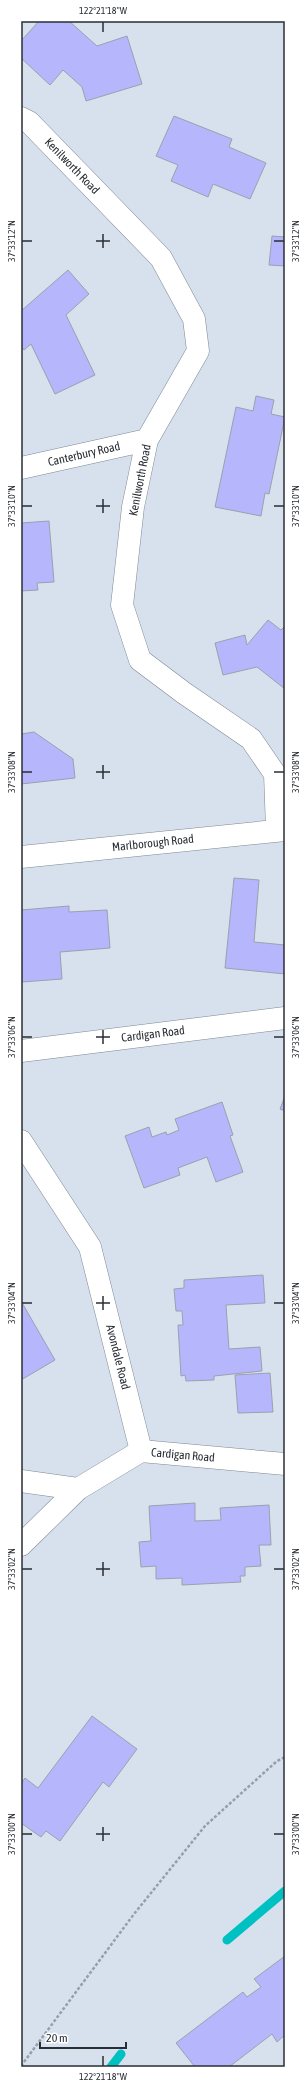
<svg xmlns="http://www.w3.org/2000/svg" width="306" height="2088" viewBox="0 0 306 2088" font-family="'Asap Condensed',sans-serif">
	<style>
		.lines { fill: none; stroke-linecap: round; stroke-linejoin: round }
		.stream { stroke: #00c1c2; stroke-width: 9 }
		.building { fill: #b6b6fd; stroke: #9e9fad }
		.minor-casing { stroke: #7e8893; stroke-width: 23 }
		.path { stroke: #969ea8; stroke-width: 2.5; stroke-dasharray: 3 2; stroke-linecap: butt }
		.minor { stroke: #fff; stroke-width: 22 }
		.ticks { fill: none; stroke: #2a2e33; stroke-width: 1.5 }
		.labels { text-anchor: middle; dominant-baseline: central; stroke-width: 3; stroke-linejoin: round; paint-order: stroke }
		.street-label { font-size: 12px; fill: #2a2e33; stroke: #fff }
		.neatline { fill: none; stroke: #2a2e33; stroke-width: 1.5 }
		.ticks-label { font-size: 10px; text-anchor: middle; fill: #2a2e33 }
	</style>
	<rect width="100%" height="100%" fill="#d7e1ee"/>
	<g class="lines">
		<path class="stream" d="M227,1940L285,1891
			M111,2067L121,2054"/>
	</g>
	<path class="building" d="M39,21H69L97,46L127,36L142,84L86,101L82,87L63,70L50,85L21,58V41Z
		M174,116L232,139L229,147L266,163L250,199L213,184L208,197L171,181L178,165L156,156Z
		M272,236L285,237V266L269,265Z
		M68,270L89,294L66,315L95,375L55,394L31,344L24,350L21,347V311Z
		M256,396L274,400L271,414L285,417L269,494L265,493L261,516L215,507L236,407L253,411Z
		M49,521L54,582L37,583L38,590L21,591V523Z
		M268,620L281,630L285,626V689L257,667L223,675L215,643L245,635L247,645Z
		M34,732L73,759L75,778L21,784V734Z
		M234,878L259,880L254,942L285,945V974L225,968Z
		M69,906V912L107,910L110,948L60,952L62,979L22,982L21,910Z
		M285,1096V1111L280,1109Z
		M222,1102L233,1135L230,1136L243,1172L216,1182L207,1157L178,1168L180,1175L144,1188L125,1136L149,1127L152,1137L166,1132L167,1135L179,1130L175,1119Z
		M263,1275L265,1303L226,1305L229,1349L260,1347L262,1371L214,1376V1380L186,1381L185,1375L181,1376L178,1325H183L182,1311H176L174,1289L184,1288V1280Z
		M21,1301L55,1360L21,1380Z
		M270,1373L273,1412L238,1413L235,1375Z
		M195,1503V1521L221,1520L220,1508L269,1505L271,1545H259L261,1566L245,1567V1576H240L241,1582L182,1585V1578L156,1579V1566L141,1567L139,1542L151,1541L149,1506Z
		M92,1716L137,1749L109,1787L103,1782L60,1841L46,1831L41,1837L21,1823V1784L25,1778L38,1788Z
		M285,1956V2035L277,2042L272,2034L229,2067H195L176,2043L243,1992L247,1997L261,1987L254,1979Z"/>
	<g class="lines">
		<g class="minor-casing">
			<path id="minor" d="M21,118L29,122L161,258L194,319L198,351L147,440L133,507L122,605L140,660L184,693L251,739L275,774L277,829
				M21,468L147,440
				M21,857L285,830
				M21,1051L285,1018
				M21,1141L90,1247L141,1451
				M21,1481L78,1489L141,1451L285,1464
				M21,1545L78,1489"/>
		</g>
		<path class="path" d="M21,2066L134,1914L205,1826L277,1761L285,1757"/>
		<use href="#minor" class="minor"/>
	</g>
	<path class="ticks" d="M103,22V32M103,234V248M22,241H32M96,241H110M274,241H284M103,499V513M22,506H32M96,506H110M274,506H284M103,765V779M22,772H32M96,772H110M274,772H284M103,1030V1044M22,1037H32M96,1037H110M274,1037H284M103,1296V1310M22,1303H32M96,1303H110M274,1303H284M103,1562V1576M22,1569H32M96,1569H110M274,1569H284M103,1827V1841M22,1834H32M96,1834H110M274,1834H284M103,2056V2066"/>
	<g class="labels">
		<g class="street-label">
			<text transform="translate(72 166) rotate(46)">Kenilworth Road</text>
			<text transform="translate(84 454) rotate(-13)">Canterbury Road</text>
			<text transform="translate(140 480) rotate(-79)">Kenilworth Road</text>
			<text transform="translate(153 843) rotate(-6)">Marlborough Road</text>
			<text transform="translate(153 1034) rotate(-7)">Cardigan Road</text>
			<text transform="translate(118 1357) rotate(76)">Avondale Road</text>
			<text transform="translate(183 1455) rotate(5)">Cardigan Road</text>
		</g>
	</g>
	<rect width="306" height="2088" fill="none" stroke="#ffffff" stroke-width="44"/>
	<path d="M40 2042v6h86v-6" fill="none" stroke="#2a2e33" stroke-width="2"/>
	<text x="46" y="2042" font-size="12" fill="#2a2e33" stroke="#ffffff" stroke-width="3" paint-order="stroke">20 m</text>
	<rect x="22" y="22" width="262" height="2044" class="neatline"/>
	<g class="ticks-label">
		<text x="103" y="14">122°21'18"W</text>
		<text transform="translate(11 241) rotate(-90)" y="4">37°33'12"N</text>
		<text transform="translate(295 241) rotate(-90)" y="4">37°33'12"N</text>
		<text transform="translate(11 506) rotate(-90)" y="4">37°33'10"N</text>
		<text transform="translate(295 506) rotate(-90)" y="4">37°33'10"N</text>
		<text transform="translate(11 772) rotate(-90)" y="4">37°33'08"N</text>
		<text transform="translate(295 772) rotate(-90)" y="4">37°33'08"N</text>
		<text transform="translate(11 1037) rotate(-90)" y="4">37°33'06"N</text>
		<text transform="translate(295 1037) rotate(-90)" y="4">37°33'06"N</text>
		<text transform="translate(11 1303) rotate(-90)" y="4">37°33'04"N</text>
		<text transform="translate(295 1303) rotate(-90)" y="4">37°33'04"N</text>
		<text transform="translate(11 1569) rotate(-90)" y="4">37°33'02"N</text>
		<text transform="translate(295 1569) rotate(-90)" y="4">37°33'02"N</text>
		<text transform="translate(11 1834) rotate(-90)" y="4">37°33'00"N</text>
		<text transform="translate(295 1834) rotate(-90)" y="4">37°33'00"N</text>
		<text x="103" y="2080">122°21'18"W</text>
	</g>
</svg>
